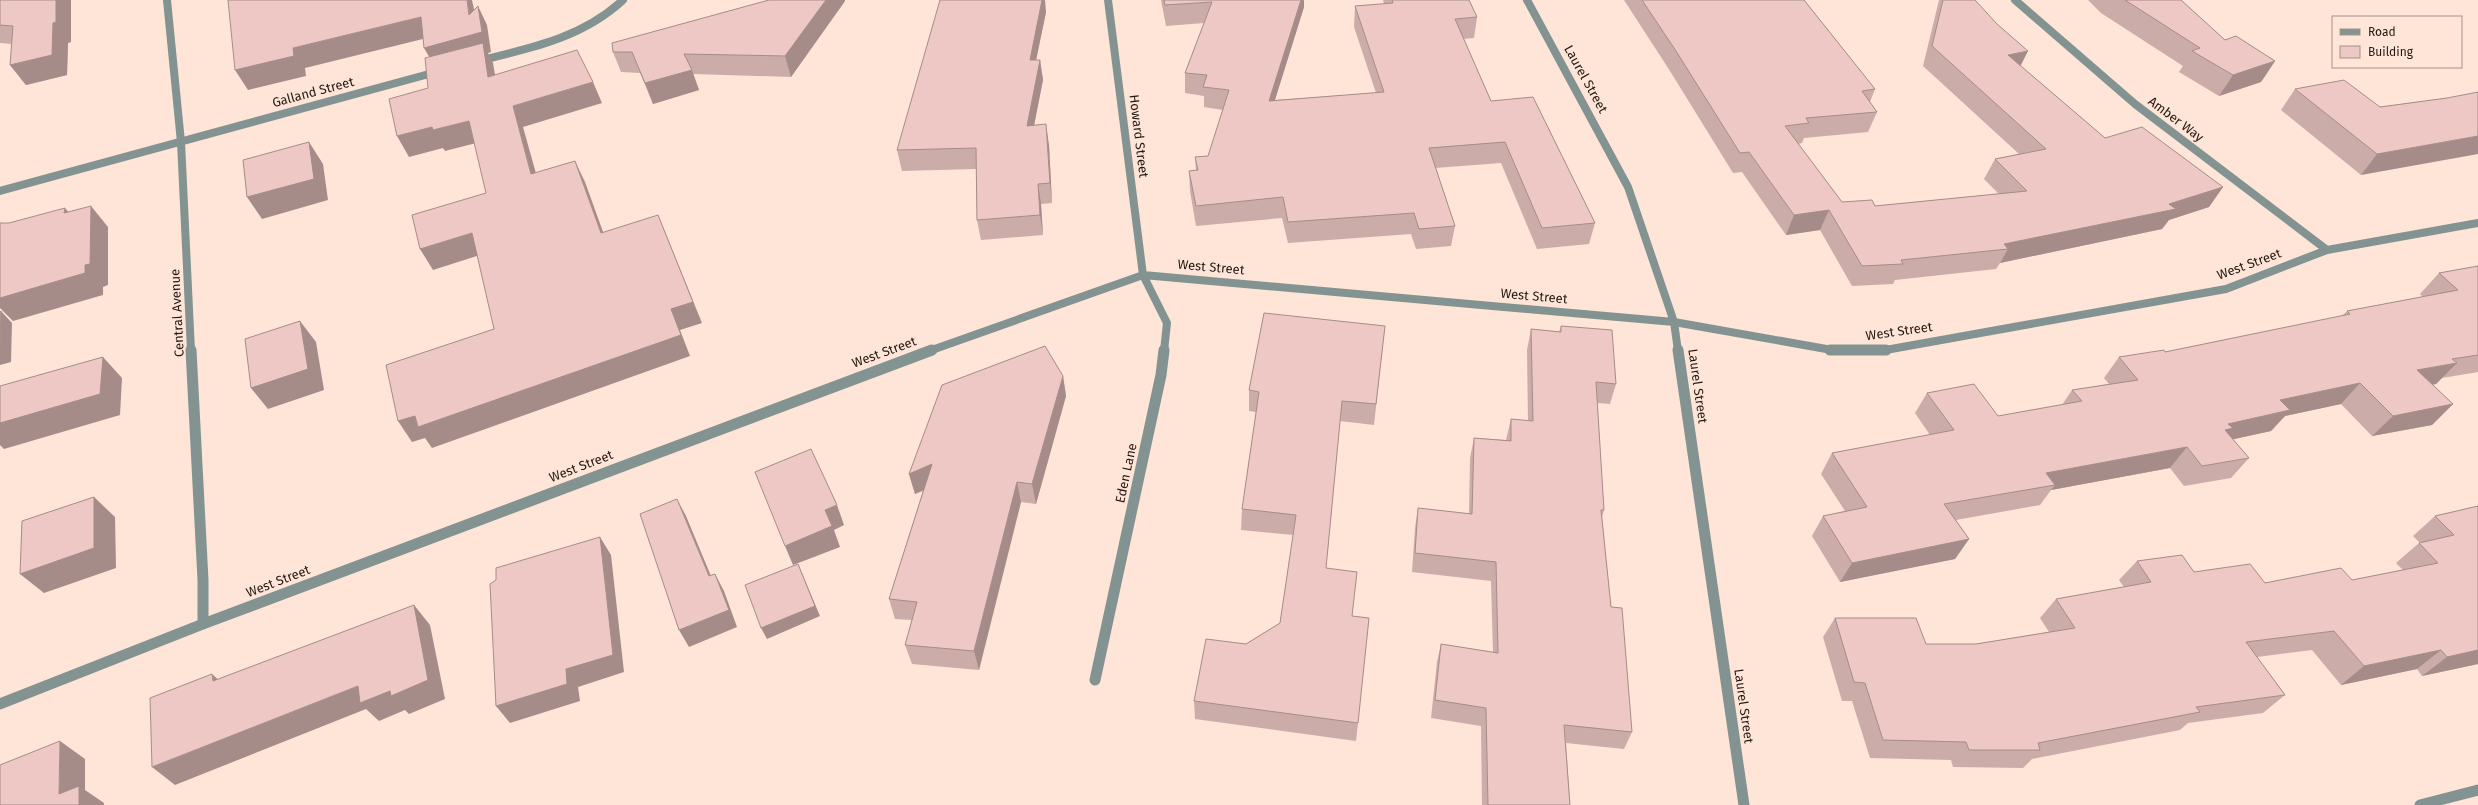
<svg xmlns="http://www.w3.org/2000/svg" width="2478" height="805" viewBox="0 0 2478 805" font-family="'Fira Sans',sans-serif">
	<style>
		.lines { fill: none; stroke-linecap: round; stroke-linejoin: round }
		.street-far1 { stroke: #839391; stroke-width: 8 }
		.street { stroke: #839391; stroke-width: 11 }
		.wall { fill: #ccaca9 }
		.shaded-wall { fill: #a68c89 }
		.building { fill: #edc8c4; stroke: #a68c89 }
		.labels { text-anchor: middle; dominant-baseline: central; stroke-width: 3; stroke-linejoin: round; paint-order: stroke }
		.street-label { font-size: 13px; fill: #231812; stroke: #fee5d7 }
	</style>
	<rect width="100%" height="100%" fill="#fee5d7"/>
	<g class="lines">
		<path class="street-far1" d="M167,0L181,142L191,351
			M1108,0L1143,275L1167,323L1164,351
			M1527,0L1628,187L1674,322L1678,351
			M2015,0L2135,104L2327,250
			M478,61C531,48 582,38 623,0
			M0,191L440,71
			M929,351L1143,275L1674,322L1832,350L1860,351
			M1880,351L2226,289L2327,250L2478,223"/>
		<path class="street" d="M191,350L203,580V624
			M1678,350L1744,805
			M1830,350H1886
			M1095,680L1161,375L1164,350
			M0,704L203,624L932,350
			M2420,805L2478,790"/>
	</g>
	<path class="wall" d="M0,0L71,42L68,43L67,75L26,85L10,65L12,44L0,43Z
		M1161,0H1304V7L1275,100L1376,93L1354,27L1355,6L1384,4L1383,0H1469L1477,17L1474,38L1463,39L1491,101L1595,223L1589,244L1537,249L1501,163L1435,168L1455,226L1451,246L1416,249L1411,234L1288,243L1282,218L1196,226L1190,191L1189,171L1196,170L1195,157L1208,156L1223,110L1204,107V96L1185,93V73L1204,23L1166,26Z
		M1624,0H1804L1875,89L1870,102L1877,112L1868,132L1804,138L1802,143L1798,144L1842,202L1875,206L1999,194L1984,179L1995,159L2019,154L1923,66L1939,0H1975L2021,66L2105,138L2223,187L2209,207L2169,220L2162,229L2000,263L1996,269L1895,280L1893,284L1852,286L1820,230L1786,235L1742,172L1733,173L1670,71Z
		M2088,0H2181L2225,40L2275,61L2261,82L2219,96L2179,72L2183,66L2101,13Z
		M845,1L791,77L693,74L699,90L653,104L640,73L621,72L613,52Z
		M1046,12L1036,60H1040L1043,80L1034,125L1049,145L1052,203L1041,204L1043,235L981,240L977,220L976,169L902,171L897,150Z
		M2295,89L2380,107L2447,98L2361,175L2281,110Z
		M2478,266V372L2442,378L2436,384L2432,385L2453,404L2432,425L2372,436L2341,404L2285,416L2271,431L2233,439L2249,458L2231,478L2184,486L2170,468L2051,490L2040,505L1956,520L1969,539L1955,559L1840,582L1812,536L1823,516L1845,511L1821,474L1832,453L1930,435L1915,413L1927,393L1998,416L2062,405L2072,390L2109,384L2104,378L2119,357L2165,352L2342,316L2347,311L2423,297L2420,294L2439,273Z
		M1385,326L1374,425L1340,421L1326,568L1352,616L1358,723L1356,741L1195,719L1194,701L1246,644L1280,623L1293,535L1241,530L1242,509L1256,412L1249,411V390Z
		M1561,326L1616,384L1610,404L1597,403L1604,510L1602,517L1611,607L1632,732L1624,749L1566,743L1570,805H1482L1481,726L1431,718L1437,662L1441,644L1493,652L1491,581L1412,572L1415,528L1418,508L1469,514L1470,458L1474,438L1506,440L1511,419L1528,421L1527,350L1531,329L1559,332Z
		M1063,376L1066,396L1036,504L1021,502L979,670L912,664L905,645L912,620L895,619L889,599L923,491L915,494L909,474Z
		M2478,506V664L2422,676L2417,669L2341,685L2312,650L2257,657L2285,695L2263,713L2188,723L2180,730L2032,759L2023,768L1953,767L1951,760L1870,758L1852,701H1842L1823,637L1835,618L1926,644H1976L2049,632L2040,618L2056,599L2124,587L2119,580L2137,561L2194,572L2265,583L2352,580L2403,570L2396,563L2419,543H2420L2413,536L2435,516Z"/>
	<path class="shaded-wall" d="M56,0H71V42L68,43L67,75L26,85L10,65L53,23Z
		M467,0H472L479,33L478,6L487,25L491,52L488,53L493,63L499,98L435,67L424,48L469,15Z
		M826,0H845V1L791,77L785,56Z
		M1042,0H1045L1046,12L1032,80L1030,60Z
		M1301,0H1304V7L1268,122L1269,101Z
		M421,17L431,37L305,68L306,76L248,90L235,70L293,48Z
		M2028,51L2018,71L2008,55Z
		M1040,60L1043,80L1030,146L1027,126Z
		M2275,61L2261,82L2219,96L2233,75Z
		M692,70L699,90L653,104L645,83Z
		M593,82L602,103L523,127L542,195L531,174L513,106Z
		M469,121L480,142L445,151L443,148L409,157L397,136L432,127Z
		M1046,124L1049,145L1052,203L1050,183Z
		M2478,136V154L2361,175L2377,154Z
		M309,142L323,164L328,200L262,219L247,197Z
		M575,161L585,182L611,254L601,233Z
		M1038,184L1041,204L1043,235L1040,215Z
		M2223,187L2209,207L2169,220L2162,229L2000,263L2008,249L2004,244L2169,204Z
		M91,206L108,227V285L103,287V295L13,321L0,308V298Z
		M65,208L83,229L64,213Z
		M1829,210L1820,230L1786,235L1794,215Z
		M658,215L702,323L680,330L690,356L432,448L425,438L412,442L398,421L671,309Z
		M472,233L483,254L433,270L420,249Z
		M1,311L12,323L11,362L0,365V344Z
		M300,321L316,342L324,390L268,409L251,388Z
		M103,357L122,378L120,415L4,449L0,445V423Z
		M2457,363L2436,384L2396,391L2417,370Z
		M1063,376L1066,396L1036,504L1032,484Z
		M2360,383L2341,404L2285,416L2271,431L2221,442L2215,449L2228,424L2280,400Z
		M2453,404L2432,425L2372,436L2393,416Z
		M2187,447L2170,468L2051,490L2055,485L2046,473Z
		M932,464L937,484L915,494L909,474Z
		M1017,482L1021,502L979,670L974,651Z
		M94,497L115,517L116,568L44,593L20,574Z
		M677,499L686,516L718,593L709,576Z
		M837,505L844,525L834,530L840,547L793,565L785,546L825,510Z
		M600,537L611,555L624,672L578,687L580,701L510,723L496,706L566,669Z
		M1969,539L1955,559L1840,582L1852,563Z
		M798,564L820,616L767,639L761,628Z
		M715,574L724,591L737,627L689,647L679,630Z
		M414,605L430,625L445,699L409,714L405,710L379,721L366,709L175,785L152,767L358,686Z
		M2441,650L2417,669L2341,685L2364,666Z
		M2478,650V664L2422,676L2447,657Z
		M212,674L233,693L213,681Z
		M60,741L85,759V790L104,803V805H76L59,794Z"/>
	<path class="building" d="M0,0H56V22L53,23L52,55L10,65L13,26L0,25Z
		M228,0H467L469,15L478,6L482,32L424,48L421,17L293,48L294,56L235,70Z
		M769,0H826L785,56L684,54L692,70L645,83L632,52H613L612,43Z
		M940,0H1042L1030,60H1040L1027,126L1046,124L1050,183L1038,184L1040,215L977,220L976,148L897,150Z
		M1164,0H1301L1269,101L1384,92L1355,6L1393,3L1392,0H1469L1477,17L1455,19L1491,101L1533,97L1595,223L1542,228L1505,142L1429,148L1455,226L1419,229L1414,213L1288,222L1283,197L1196,206L1189,171L1198,170L1195,157L1208,156L1229,90L1203,87L1207,75L1185,73L1212,2L1165,5Z
		M1642,0H1804L1875,89L1862,91L1877,112L1806,118L1809,123L1785,126L1842,202L1872,200L1875,206L2027,191L1995,159L2046,149L1932,46L1943,0H1975L1997,24L2028,51L2008,55L2105,138L2142,127L2223,187L2169,204L2176,209L2004,244L2008,249L1901,260L1903,264L1862,266L1829,210L1794,215L1749,152L1740,153L1676,51Z
		M2125,0H2181L2225,40L2236,36L2275,61L2233,75L2192,51L2200,48Z
		M483,43L488,77L577,50L593,82L513,106L531,174L575,161L601,233L658,215L693,302L671,309L681,335L418,427L415,416L398,421L386,365L494,329L472,233L420,249L412,215L486,193L469,121L433,130L432,127L397,136L389,99L428,88L425,58Z
		M2344,80L2380,107L2447,98L2478,92V136L2377,154L2295,89Z
		M309,142L314,179L247,197L243,160Z
		M91,206L90,264L85,265V273L0,298V223H9L65,208L64,213Z
		M2478,266V355L2452,359L2457,363L2417,370L2453,404L2393,416L2360,383L2280,400L2290,410L2228,424L2233,428L2225,430L2249,458L2202,466L2187,447L2046,473L2055,485L1944,504L1969,539L1852,563L1823,516L1867,507L1832,453L1954,430L1927,393L1974,384L1998,416L2082,401L2072,390L2138,380L2119,357L2164,350L2165,352L2350,314L2347,311L2458,290L2439,273Z
		M1,311L0,344V312Z
		M1264,313L1385,326L1376,404L1342,401L1326,568L1357,572L1352,616L1369,618L1358,723L1194,701L1206,639L1246,644L1280,623L1296,515L1242,509L1259,392L1249,390Z
		M300,321L308,369L251,388L245,339Z
		M1561,326L1612,330L1616,384L1596,382L1604,510H1601L1611,607L1622,608L1632,732L1564,725L1570,805H1488L1486,708L1435,700L1441,644L1498,653L1496,562L1415,553L1418,508L1472,514L1474,438L1511,441V419L1533,421L1531,329L1561,332Z
		M1045,346L1063,376L1032,484L1017,482L974,651L905,645L917,602L889,599L932,464L909,474L942,385Z
		M103,357L100,394L0,423V386Z
		M811,449L837,505L825,510L832,526L785,546L755,472Z
		M94,497V548L20,574L22,521Z
		M677,499L709,576L715,574L729,610L679,630L640,514Z
		M2478,506V650L2447,657L2441,650L2364,666L2334,631L2246,642L2285,695L2196,707L2200,712L2038,743L2040,750H1969L1966,742L1883,740L1865,683L1854,682L1835,618H1916L1926,644H1976L2075,628L2056,599L2151,582L2137,561L2182,555L2194,572L2250,564L2265,583L2341,568L2352,580L2438,563L2419,543L2454,535L2435,516Z
		M600,537L613,655L566,669L567,684L496,706L490,584L496,580V568Z
		M798,564L815,606L761,628L745,585Z
		M414,605L428,680L391,696L390,691L360,703L358,686L152,767L150,698L212,674L213,681Z
		M60,741L59,794L79,786V805H0V765Z"/>
	<g class="labels">
		<g class="street-label">
			<text transform="translate(1586 79) rotate(61)">Laurel Street</text>
			<text transform="translate(313 92) rotate(-15)">Galland Street</text>
			<text transform="translate(2176 119) rotate(37)">Amber Way</text>
			<text transform="translate(1139 136) rotate(83)">Howard Street</text>
			<text transform="translate(2249 264) rotate(-20)">West Street</text>
			<text transform="translate(1211 267) rotate(5)">West Street</text>
			<text transform="translate(1534 296) rotate(5)">West Street</text>
			<text transform="translate(177 313) rotate(-93)">Central Avenue</text>
			<text transform="translate(1899 331) rotate(-8)">West Street</text>
			<text transform="translate(884 352) rotate(-20)">West Street</text>
			<text transform="translate(1698 386) rotate(82)">Laurel Street</text>
			<text transform="translate(581 466) rotate(-21)">West Street</text>
			<text transform="translate(1126 473) rotate(-78)">Eden Lane</text>
			<text transform="translate(278 581) rotate(-21)">West Street</text>
			<text transform="translate(1744 706) rotate(82)">Laurel Street</text>
		</g>
	</g>
	<rect x="2332" y="16" width="130" height="52" fill="#fee5d7" stroke="#a69388"/>
	<rect x="2340" y="29" width="20" height="6" fill="#839391" stroke="#a69388"/>
	<text x="2368" y="36" font-size="12" fill="#231812">Road</text>
	<rect x="2340" y="46" width="20" height="12" fill="#edc8c4" stroke="#a69388"/>
	<text x="2368" y="56" font-size="12" fill="#231812">Building</text>
</svg>
